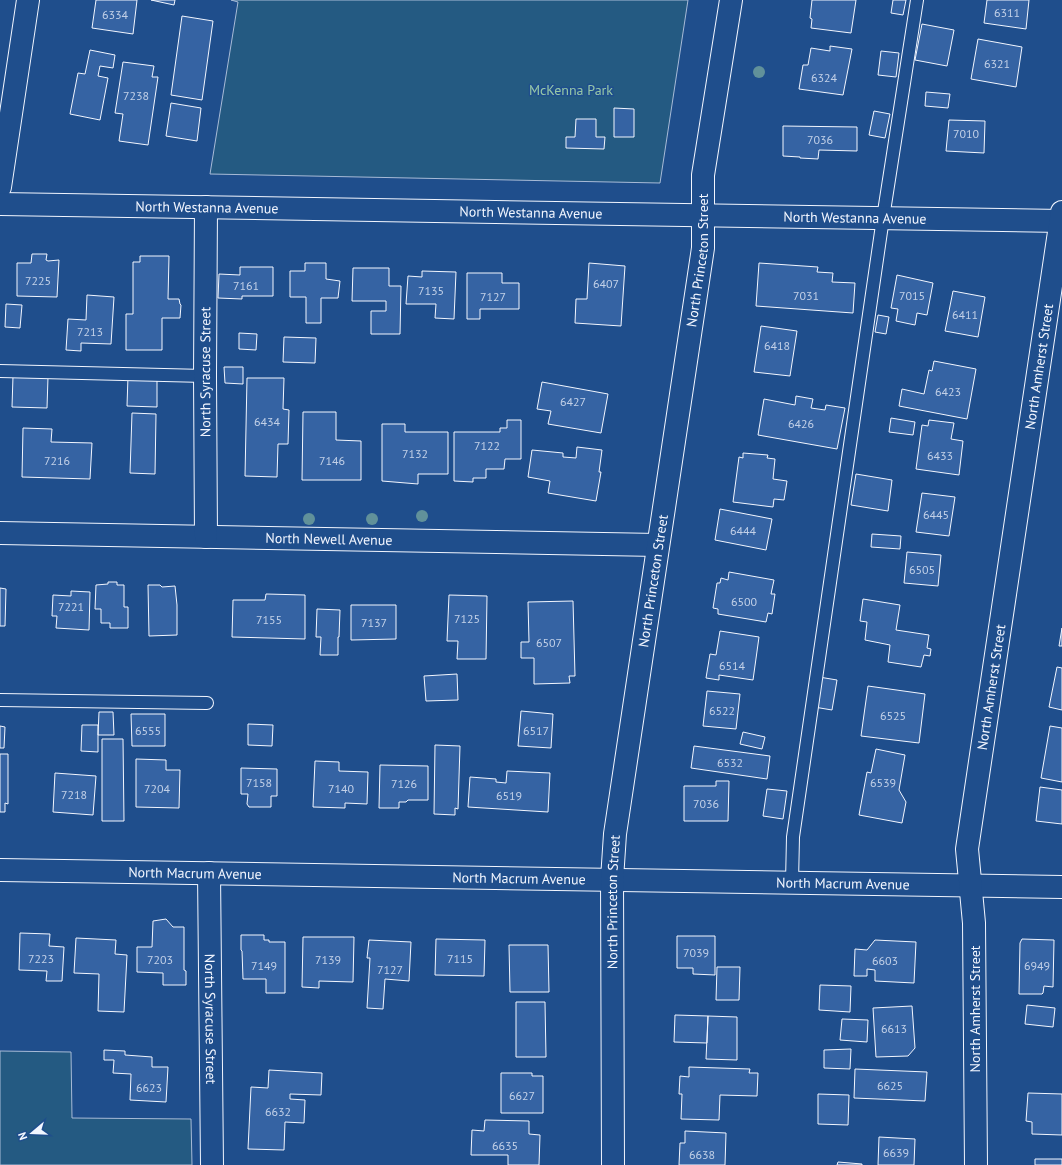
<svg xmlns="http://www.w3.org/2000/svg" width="1062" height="1165" viewBox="0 0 1062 1165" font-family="'PT Sans',sans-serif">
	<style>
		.green { fill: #245a82; stroke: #a8bbd7 }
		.building { fill: #3563a3; stroke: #f2f6ff }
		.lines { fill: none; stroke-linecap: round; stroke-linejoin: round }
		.service-casing { stroke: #f2f6ff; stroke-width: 14 }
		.minor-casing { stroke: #f2f6ff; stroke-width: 24 }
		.service { stroke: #1f4e8c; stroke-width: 12 }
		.minor { stroke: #1f4e8c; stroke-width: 22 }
		.tree { fill: #61919a }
		.labels { text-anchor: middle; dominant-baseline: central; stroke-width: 3; stroke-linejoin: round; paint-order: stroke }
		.number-label { font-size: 12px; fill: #c3d1e8 }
		.park-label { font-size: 14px; fill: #97c8a6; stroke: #1f4e8c }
		.street-label { font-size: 14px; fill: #f2f6ff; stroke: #1f4e8c }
	</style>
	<rect width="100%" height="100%" fill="#1f4e8c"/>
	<path class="green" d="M231,0H688L660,183L210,174L238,2Z
		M0,1051L71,1052L72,1118L191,1119L192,1165H0Z"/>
	<path class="building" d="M96,0H137L133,34L92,28Z
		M151,0H175L174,5Z
		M812,0H856L851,33L811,28L812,19L810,18Z
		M893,0H906L903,15L891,13Z
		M987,0H1029L1026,29L984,23Z
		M182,16L213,21L202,100L171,95Z
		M922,24L954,30L947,66L915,60Z
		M978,39L1022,47L1016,87L971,79Z
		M830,46L852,49L843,95L799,89L803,65H808L811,48L830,51Z
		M90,50L115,55L113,68L100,66L98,76L108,78L100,120L70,114L78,73L85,74Z
		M881,51L899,53L896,77L878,75Z
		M123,62L154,66L152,77H158L148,145L119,141L123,114L115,113Z
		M926,92L950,94L948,108L925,106Z
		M171,103L201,108L197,141L166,136Z
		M614,108L634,109V137H614Z
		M874,111L890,114L885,138L869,135Z
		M576,119H596V137H605L604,149L566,148V137H575Z
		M949,120L985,121L984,153L946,151Z
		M783,126L857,127V151L819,150L818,159L800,158V157L783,156Z
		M32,254H47L46,260L48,261L59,260L57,297L17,296V263H31Z
		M140,256H169L168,299H179L180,304L181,305L180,318H162V350H126V314H133V262H140Z
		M305,263H326V279L340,281L338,298H321V323H306V297H290V271H305Z
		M589,263L625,266L621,326L575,323L576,299H587Z
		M759,263L818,267L817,272L833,273L832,282L855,283L853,313L756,306Z
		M240,267H273V296H242V299L218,298L219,274L240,275Z
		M353,268H389V286H401L400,334H371V311H386V301H352Z
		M422,271L456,272L454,319L435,318L436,304H406L408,276L422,277Z
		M467,273H502V283H519V309H480V319H467Z
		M897,275L933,283L927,315L917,313L915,325L896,321L898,309L891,308Z
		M953,291L985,297L978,337L945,331Z
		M87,295L114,297L111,344L81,343V351L66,350L68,319L86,320Z
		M6,304L22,305L20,328L5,327Z
		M878,315L889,317L886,334L875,332Z
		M761,326L797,331L790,376L754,372Z
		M239,333L257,334L256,350L239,349Z
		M284,337L316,338L315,363L283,362Z
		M934,361L976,369L967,419L899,406L902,389L924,394L929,370L932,371Z
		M224,367H243V384L225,383Z
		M13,376L48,377L47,408L12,407Z
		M128,376L157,377V407L127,406Z
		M247,378H284L283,409L289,410L288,444H278L277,477L245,476Z
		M542,382L608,394L601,433L548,424L551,411L537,409Z
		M796,396L813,399L811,408L825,410L826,405L845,408L837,449L758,435L764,399L795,405Z
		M303,412H336V440L361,441V480H302Z
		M132,413L156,414L155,474L130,473Z
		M891,418L915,422L913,435L889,432Z
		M507,420H521V459H505L504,469H486V478H473V482L454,481V432H500V428H507Z
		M929,420L954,423L951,439L963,441L959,475L916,469L922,425L928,426Z
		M382,424H405V432H448V474H418V484L382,481Z
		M23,428L52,429L51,442L92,443L90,479L22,477Z
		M577,447L602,450L599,472H601L596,501L548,493L550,481L528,477L532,450L563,453V457L576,458Z
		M743,453L768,455L767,458L775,459L773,479L787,481L784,500L774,499L773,507L733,502L739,457L743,458Z
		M856,474L892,480L888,511L851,505Z
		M922,493L955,497L949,536L916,532Z
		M720,509L772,519L766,550L715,540Z
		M872,534L901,536L900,549L871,547Z
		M907,552L941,555L938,586L904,583Z
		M729,572L774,580L771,594H775L772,614L768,613L766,622L718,614V609L713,608L717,583H720L721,578L728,580Z
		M108,582H117V585H124V607H128V628H110V623H101V609H95L96,585L108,584Z
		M148,585H160L162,587L175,586L177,605V635L149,636Z
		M0,588L6,589L5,626H0Z
		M71,591L90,592L89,630L56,628L57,616H52L53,595L71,596Z
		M266,594L305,595V639L232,637L233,600H265Z
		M449,595L487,596L486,659H457L458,641H447Z
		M863,599L900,605L896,630L929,635L927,648L931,649L930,656L924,655L921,667L888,662L890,645L865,640L867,622L860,621Z
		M573,601L575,676H569L570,683L534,684V658H521V642H529L528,602Z
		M351,605H396V639L351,640Z
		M317,609L340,610L339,637H338V655H320L321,637H316Z
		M1062,628V646H1059Z
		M720,631L759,637L753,680L719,675V680L706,678L710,654L716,655Z
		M1057,667L1062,668V710L1049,707Z
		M457,674L458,700L426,701L424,676Z
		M819,677L837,680L832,710L814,707Z
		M868,686L925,694L919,743L861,736Z
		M707,691L740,694L736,729L703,726Z
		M521,711L553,714L551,748L518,746Z
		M99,712H113L114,735H98Z
		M131,714H165V746H132Z
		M248,724L273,725L272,746L248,745Z
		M82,725H98V752L81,751Z
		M0,726L5,727L4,748H0Z
		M1050,726L1062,728V782L1041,778Z
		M743,732L765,737L762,749L740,744Z
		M102,739H123L124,821H102Z
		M435,745L460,746L458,809L455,808V815L434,814Z
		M694,746L770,756L767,779L691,768Z
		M876,749L905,755L899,790L906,802L902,823L859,815L867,772L871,773Z
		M0,754H8V804L5,803V812H0Z
		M136,759L166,760V770H180L179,808L136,807Z
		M315,761L339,762V771L368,772L367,804L345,803V808L313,807Z
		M380,765L428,766V800H408L406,802H399V808H379Z
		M241,768L277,769V796H271V807H249L247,804L248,794H241Z
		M507,771L550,773L548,812L468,807L470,777L496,779V782L506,783Z
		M55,773L96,776L93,815L53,812Z
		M716,781H729L728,821H684V786H716Z
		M1040,787L1062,790V824L1036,821Z
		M767,789L787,791L783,819L763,816Z
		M166,919L173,927H184V970L186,971V985H163V973L137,972V947H152L153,921Z
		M20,933L50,934L49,946L64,947L62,981H46L47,971L19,970Z
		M241,935H264V940H269V942H285V993H266V979H243L242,951L241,950Z
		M677,936H715V975L693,974V968H677Z
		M303,937H354L353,982L319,981V988L302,987Z
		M76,938L116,940L115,954L127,955L124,1012L98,1011L99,974L74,973Z
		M436,939L485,940L484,976L435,975Z
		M1022,939L1054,940L1053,987L1044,986L1043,993L1042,994H1019L1020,943Z
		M369,940L411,942L409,981L385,979L383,1009L367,1008L370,958H367Z
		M875,940L916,942L914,983L875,981V970L867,969V976H854L855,949L867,950Z
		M509,945H548L549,992H510Z
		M717,967H740L739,1000H716Z
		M820,985L851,986L850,1012L819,1010Z
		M516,1002H545L546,1057H516Z
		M1027,1005L1055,1008L1053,1027L1025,1024Z
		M912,1006L915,1048L908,1056L876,1057L873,1008Z
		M675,1015L708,1016L707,1043L674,1042Z
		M708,1016L737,1017V1060L706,1059Z
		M842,1019L868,1020L867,1042L840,1040Z
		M851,1049L850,1069L824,1068V1050Z
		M104,1050L125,1051V1055L152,1057V1067H168L166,1102L130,1100L131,1074L113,1073L114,1060H104Z
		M689,1067L750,1069L749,1073H758L757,1096L720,1095L719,1120L681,1119L682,1094H679L680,1076L689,1077Z
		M855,1069L927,1072L925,1101L854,1098Z
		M269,1070L322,1073L321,1095L290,1094V1099L305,1100L304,1123L285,1122L284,1150L248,1149L251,1087L268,1088Z
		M501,1073H532V1076H543V1113H501Z
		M1028,1093L1062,1094V1135L1032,1134V1122L1026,1121Z
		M818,1094L849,1095L848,1125L818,1124Z
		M485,1120L529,1121V1134L540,1135L539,1165H508V1155H471L472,1130L484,1131Z
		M685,1131L726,1133L725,1165H679L680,1143H685Z
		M879,1137L915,1139L914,1165H878Z
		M1035,1159H1062V1165H1035Z
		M838,1162L862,1164V1165H837Z"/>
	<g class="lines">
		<g class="service-casing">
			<path id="service" d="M0,371L205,376
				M0,700L207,703
				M792,882L793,837L883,218L917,0"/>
		</g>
		<g class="minor-casing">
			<g id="minor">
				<path d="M0,187L28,0"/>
				<path id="s1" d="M0,204L1062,221"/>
				<path id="s2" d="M0,533L658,545"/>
				<path id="s3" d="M206,537L205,376L206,207"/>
				<path id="s4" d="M0,870L1062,887"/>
				<path id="s5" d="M209,873L212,1165"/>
				<path id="s6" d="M613,1165L612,879L615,834L703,248V175L731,0"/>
				<path id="s7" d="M976,1165L974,923L967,849L1062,212"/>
			</g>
		</g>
		<use href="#service" class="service"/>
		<use href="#minor" class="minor"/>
	</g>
	<g class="tree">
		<circle cx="759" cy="72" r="6"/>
		<circle cx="422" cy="516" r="6"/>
		<circle cx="309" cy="519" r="6"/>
		<circle cx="372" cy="519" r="6"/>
	</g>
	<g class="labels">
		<g class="number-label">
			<text x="1007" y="12">6311</text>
			<text x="115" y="14">6334</text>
			<text x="997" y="63">6321</text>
			<text x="824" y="77">6324</text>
			<text x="136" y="95">7238</text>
			<text x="966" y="133">7010</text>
			<text x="820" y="139">7036</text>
			<text x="38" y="280">7225</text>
			<text x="606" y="283">6407</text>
			<text x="246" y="285">7161</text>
			<text x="431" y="290">7135</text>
			<text x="806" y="295">7031</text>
			<text x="912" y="295">7015</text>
			<text x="493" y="296">7127</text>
			<text x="965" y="314">6411</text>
			<text x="90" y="331">7213</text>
			<text x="777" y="345">6418</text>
			<text x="948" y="391">6423</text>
			<text x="573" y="401">6427</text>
			<text x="267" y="421">6434</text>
			<text x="801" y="423">6426</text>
			<text x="487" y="445">7122</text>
			<text x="415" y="453">7132</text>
			<text x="940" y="455">6433</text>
			<text x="57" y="460">7216</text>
			<text x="332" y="460">7146</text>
			<text x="936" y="514">6445</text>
			<text x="743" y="530">6444</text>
			<text x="922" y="569">6505</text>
			<text x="744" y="601">6500</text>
			<text x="71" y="606">7221</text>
			<text x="467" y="618">7125</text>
			<text x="269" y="619">7155</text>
			<text x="374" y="622">7137</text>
			<text x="549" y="642">6507</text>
			<text x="732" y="665">6514</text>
			<text x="722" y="710">6522</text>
			<text x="893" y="715">6525</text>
			<text x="148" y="730">6555</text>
			<text x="536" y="730">6517</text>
			<text x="730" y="762">6532</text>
			<text x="259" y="782">7158</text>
			<text x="883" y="782">6539</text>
			<text x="404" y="783">7126</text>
			<text x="157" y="788">7204</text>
			<text x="341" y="788">7140</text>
			<text x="74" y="794">7218</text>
			<text x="509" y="795">6519</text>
			<text x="706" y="803">7036</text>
			<text x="696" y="952">7039</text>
			<text x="41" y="958">7223</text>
			<text x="460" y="958">7115</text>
			<text x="160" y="959">7203</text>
			<text x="328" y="959">7139</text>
			<text x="885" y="960">6603</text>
			<text x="264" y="965">7149</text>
			<text x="1037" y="965">6949</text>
			<text x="390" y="969">7127</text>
			<text x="894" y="1028">6613</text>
			<text x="890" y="1085">6625</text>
			<text x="149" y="1087">6623</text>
			<text x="522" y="1095">6627</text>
			<text x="278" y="1111">6632</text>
			<text x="505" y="1145">6635</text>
			<text x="896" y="1152">6639</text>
			<text x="702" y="1154">6638</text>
		</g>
		<g class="park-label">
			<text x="571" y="90">McKenna Park</text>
		</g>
		<g class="street-label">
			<text stroke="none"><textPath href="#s1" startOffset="207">North Westanna Avenue</textPath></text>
			<text stroke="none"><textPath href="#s1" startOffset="531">North Westanna Avenue</textPath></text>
			<text stroke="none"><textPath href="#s1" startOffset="855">North Westanna Avenue</textPath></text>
			<text stroke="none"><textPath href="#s6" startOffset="911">North Princeton Street</textPath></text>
			<text stroke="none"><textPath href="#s7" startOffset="804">North Amherst Street</textPath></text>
			<text stroke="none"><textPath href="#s3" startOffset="165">North Syracuse Street</textPath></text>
			<text stroke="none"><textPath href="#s2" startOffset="329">North Newell Avenue</textPath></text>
			<text stroke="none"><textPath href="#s6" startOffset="587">North Princeton Street</textPath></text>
			<text stroke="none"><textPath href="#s7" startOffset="480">North Amherst Street</textPath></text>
			<text stroke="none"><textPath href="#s4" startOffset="195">North Macrum Avenue</textPath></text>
			<text stroke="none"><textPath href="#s4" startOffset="519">North Macrum Avenue</textPath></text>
			<text stroke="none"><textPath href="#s4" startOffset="843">North Macrum Avenue</textPath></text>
			<text stroke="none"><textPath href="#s6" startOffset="263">North Princeton Street</textPath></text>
			<text transform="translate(975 1009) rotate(-90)">North Amherst Street</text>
			<text stroke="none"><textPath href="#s5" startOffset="146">North Syracuse Street</textPath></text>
		</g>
	</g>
	<g transform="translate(32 1133) rotate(251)" stroke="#1f4e8c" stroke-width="3" paint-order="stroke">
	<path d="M0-3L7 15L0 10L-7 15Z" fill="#f2f6ff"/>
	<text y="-6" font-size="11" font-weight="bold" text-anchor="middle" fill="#f2f6ff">N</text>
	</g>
</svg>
